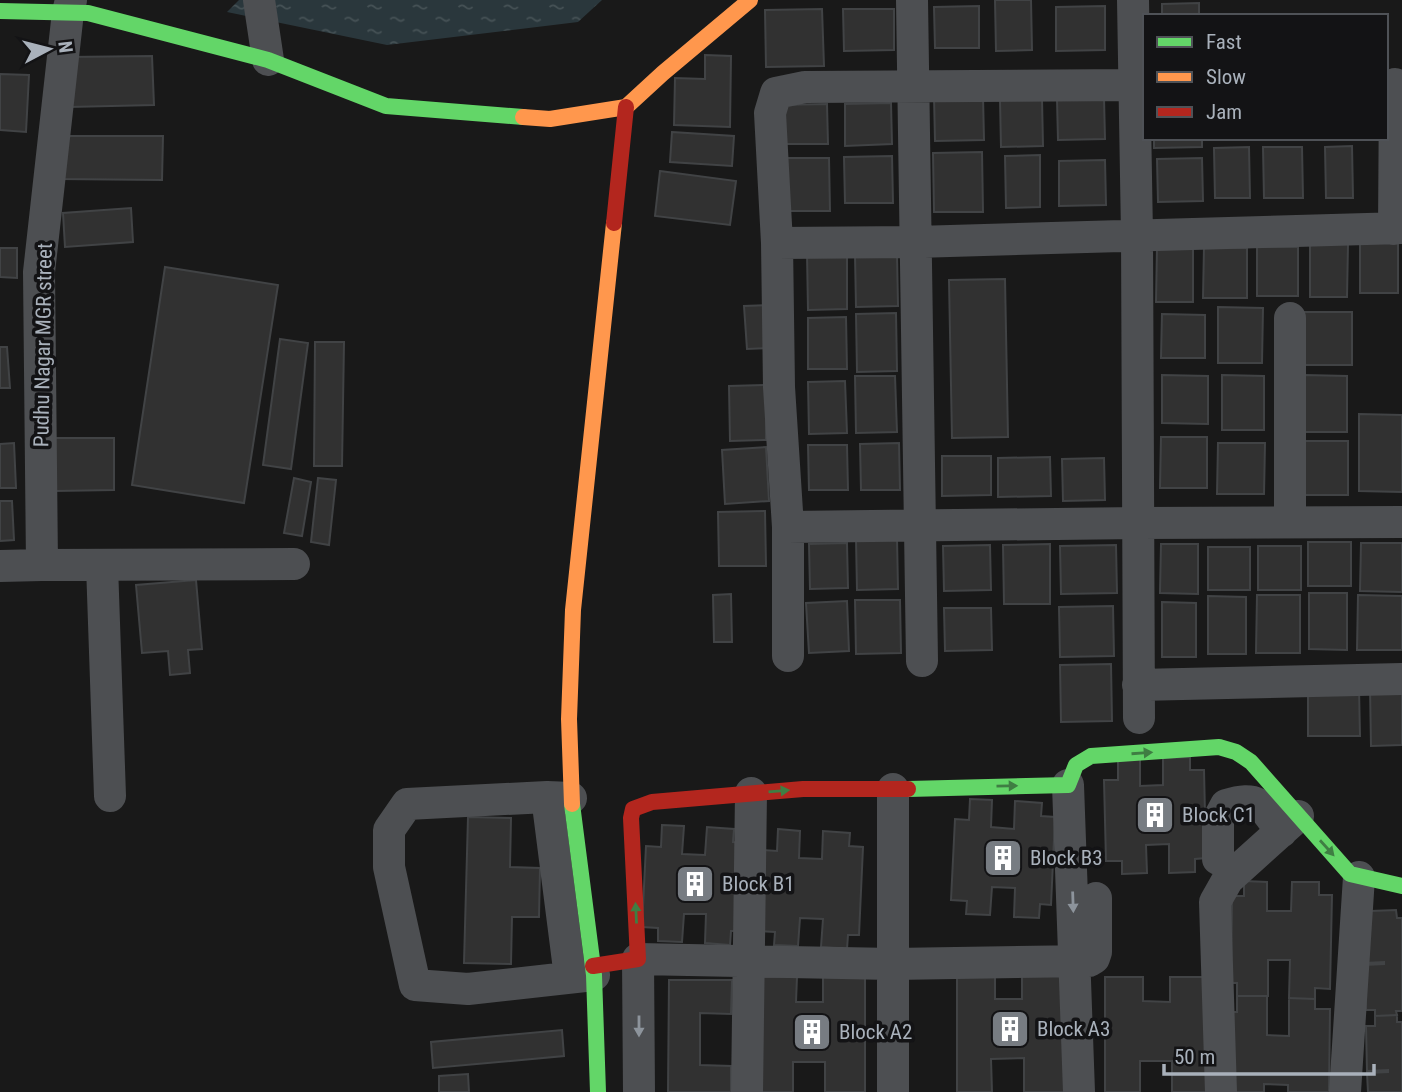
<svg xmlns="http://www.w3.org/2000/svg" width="1402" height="1092" viewBox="0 0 1402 1092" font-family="'Roboto Condensed',sans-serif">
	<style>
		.water { fill: url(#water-ripples) }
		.building { fill: #313131; stroke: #414345; stroke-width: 2 }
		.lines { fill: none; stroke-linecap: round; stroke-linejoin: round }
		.street { stroke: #4d4f52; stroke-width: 32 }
		.fast { stroke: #63d668; stroke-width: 16 }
		.slow { stroke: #ff974d; stroke-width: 16 }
		.jam { stroke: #b3261e; stroke-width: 16 }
		.oneway { fill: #3f7e43 }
		.oneway2 { fill: #8d949c }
		.labels { text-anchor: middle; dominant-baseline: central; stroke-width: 7; stroke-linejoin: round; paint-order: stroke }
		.street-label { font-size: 21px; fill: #a9b1bb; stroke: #131315 }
		.poi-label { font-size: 21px; fill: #a9b1bb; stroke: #131315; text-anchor: start }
	</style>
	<defs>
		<pattern id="water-ripples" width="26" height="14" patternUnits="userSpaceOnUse" patternTransform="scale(1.75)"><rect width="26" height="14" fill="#2a373c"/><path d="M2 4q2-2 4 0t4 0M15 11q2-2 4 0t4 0" fill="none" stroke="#465256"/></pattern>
	</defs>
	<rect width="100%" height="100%" fill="#191919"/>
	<path class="water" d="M239,0H602L578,22L387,45L227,12Z"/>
	<path class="building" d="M995,0H1031L1032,50L996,51Z
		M1199,3V16H1162V4Z
		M979,6V48H935L934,7Z
		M1105,6V50L1056,51V7Z
		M822,9L824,66L766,67L765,10Z
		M843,9H894V50L844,51Z
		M705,55L731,56L730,127L674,125L675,78L705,79Z
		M152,56L154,105L69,107L68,57Z
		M0,74L29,75L26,132L0,130Z
		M934,96H983L984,140L935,141Z
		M1104,98L1105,139L1058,140L1057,99Z
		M1042,99L1043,146L1001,147L1000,100Z
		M891,103L892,144L845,146V104Z
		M827,104L828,144H776L775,105Z
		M672,132L734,136L732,166L670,162Z
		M60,136H163L162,180L59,179Z
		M1154,138H1202V147L1154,148Z
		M1352,146L1353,198H1326L1325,147Z
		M1249,147L1250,198H1215L1214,148Z
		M1263,147H1302L1303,198H1264Z
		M982,152L983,212H934L933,153Z
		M1040,155V207L1006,208L1005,156Z
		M892,156L893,203H845L844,157Z
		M779,158H829L830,211H780Z
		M1202,158L1203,201L1158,202L1157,159Z
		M1105,160L1106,205L1059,206V161Z
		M660,171L736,181L730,225L655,216Z
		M131,208L133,242L65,247L63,213Z
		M1360,241H1398V293H1360Z
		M1310,243L1348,244L1347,297H1310Z
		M1157,247H1193V302H1156Z
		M1204,247L1247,248V298H1203Z
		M1257,247H1298V296H1257Z
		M0,248H17V278L0,277Z
		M807,253H847V309L808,310Z
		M897,254L898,306L856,307L855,255Z
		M165,267L278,285L244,503L132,485Z
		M1005,279L1008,437L952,438L949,280Z
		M767,305L770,348L747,349L744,306Z
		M1218,307L1263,308L1262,363H1218Z
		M1300,312H1352V365H1300Z
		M896,313L897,371L857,372L856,314Z
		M1162,314L1205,315V358H1161Z
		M846,317L847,369H808V318Z
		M280,339L308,343L291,469L263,465Z
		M315,342H344L342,466H314Z
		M0,347H7L10,388H0Z
		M1162,375L1208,376V424L1162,423Z
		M1222,375L1264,376V430H1222Z
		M1305,375L1347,376V432H1305Z
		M855,376H895L897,432L856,433Z
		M845,381L847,433L809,434L808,382Z
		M766,385V440L730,441L729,386Z
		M1359,414L1402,415V492L1359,491Z
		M1161,437H1207V488H1160Z
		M54,438H114V490L55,491Z
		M1303,441H1348V495H1302Z
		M14,443L16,488H0V444Z
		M899,443L900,490H861L860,444Z
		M1218,443H1265L1264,494H1217Z
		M808,445H847L848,490H809Z
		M766,447L769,501L725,504L722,450Z
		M942,456H991V495L942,496Z
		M1050,457L1051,496L998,497V458Z
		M1104,458L1105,500L1063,501L1062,459Z
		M294,478L311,482L302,536L284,533Z
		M318,478L336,480L329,545L311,542Z
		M0,501H12L14,540L0,541Z
		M765,511L766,566H719L718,512Z
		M897,538L898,589L857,590L856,539Z
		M1308,542H1351V586H1308Z
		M847,543L848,588L810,589L809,544Z
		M1361,543H1402V592L1360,591Z
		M1050,544V604H1004L1003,545Z
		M1161,544H1198V594L1160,593Z
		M990,545L991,590L944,591L943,546Z
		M1116,545L1117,593L1061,594L1060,546Z
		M1258,546H1301V590H1258Z
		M1208,547H1250V590H1208Z
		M196,580L202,649L188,650L190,673L170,675L168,651L142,653L136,585Z
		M1309,593H1347V650L1309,649Z
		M731,594L732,642H714L713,595Z
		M1257,595H1300V653H1256Z
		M1358,595L1402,596V650H1357Z
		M1208,596L1246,597V654H1208Z
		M855,600H900L901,653L856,654Z
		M847,601L849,651L809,653L806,603Z
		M1162,602L1196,603V657H1162Z
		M1113,606L1114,656L1060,657L1059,607Z
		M944,608H991L992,650L945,651Z
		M1111,664L1112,721L1061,722L1060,665Z
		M1370,687H1402V745L1371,746Z
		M1359,688L1360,736H1308V689Z
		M1190,757V770H1204L1206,858L1195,859V872L1169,873V844L1146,845L1147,873L1122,874V861H1106L1104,780H1118V759L1140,758V786L1163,785V758Z
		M970,799L992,800L991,827L1014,829L1015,801L1042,803L1041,816L1055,817L1051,905L1040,904L1039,918L1014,917L1015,888L992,887L990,915L966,914L967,901L951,900L955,819L969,820Z
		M468,817L511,818L510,867L540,868L539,917H512L511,964L464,963Z
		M662,825L684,826L682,854L705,855L707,827L734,829L733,842L747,843L743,931H731L730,945L705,943L706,914H684L682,942L658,941V928L642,927L646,846L661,847Z
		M778,829L800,831L799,858L822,859L823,831L850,833L849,846L863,847L859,935H848L847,949L821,947L823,919L800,918L798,946L774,945L775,932L759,931L763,850L777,851Z
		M1244,881L1267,882V911H1291L1292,882H1319V895H1332L1330,989L1315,988V999L1289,998L1290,960H1268V996H1237V983H1231L1232,896H1244Z
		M1396,910L1397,918H1402V1011H1396L1397,1015L1375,1016V1010H1366L1364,965L1384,964V962L1364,963L1371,911Z
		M995,974V999H1022V974H1064V1092H1024V1058L991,1059L992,1092H957V975Z
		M758,977H797L796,1002H823V977H865V1092H825V1062H793V1092H758Z
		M1105,977H1143V1001L1170,1002V977H1212V1092H1172V1061H1140V1092H1105Z
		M669,980H732L731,1014L700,1013V1065L731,1066V1092H668Z
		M1237,996H1267V1035L1289,1036V998L1315,999V1009H1330L1329,1092H1288V1085L1264,1084V1092H1229L1230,1012H1237Z
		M1397,1015V1022H1402V1092H1368L1367,1073L1388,1072V1070L1367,1071L1366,1026H1375V1016Z
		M562,1030L564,1056L433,1068L431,1042Z
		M468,1074L469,1092H439V1076Z"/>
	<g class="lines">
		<path class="street" d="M259,0L268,60
			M912,0L922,661
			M1133,0L1137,235L1139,718
			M1394,229L1395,84
			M777,243L916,242L1402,228
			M1290,522V318
			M788,527L1138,523L1402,522
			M42,565L294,564
			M102,565L110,796
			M0,566L42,565L39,272L68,12L71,0
			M788,656V527L779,387L777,243L770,113L776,93L805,87L1134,85
			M1138,685L1402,679
			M1068,785L1079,1092
			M547,797L570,977
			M571,798L547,797L407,804L389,830V867L415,985L468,989L594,975
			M1218,859V820L1226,805C1259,795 1263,805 1281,832
			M639,1092L638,959L893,964L1089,961L1094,958L1096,952V898
			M747,1092L751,793
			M893,1092V789
			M1221,1092L1215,902L1228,879L1298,816
			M1345,1092L1359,877"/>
		<path class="fast" d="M0,11L88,13L268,60L386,106L523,117
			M908,789L1068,785L1076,765L1091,756L1219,747L1236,752L1251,762L1350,874L1402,886
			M572,804L594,975L598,1092"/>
		<path class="slow" d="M523,117L550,119L626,107L663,73L750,0
			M572,804L569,719L573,610L614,223"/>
		<path class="jam" d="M614,223L626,107
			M593,966L638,959L631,818L633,809L652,802L803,789H908"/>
	</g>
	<defs><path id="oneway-solid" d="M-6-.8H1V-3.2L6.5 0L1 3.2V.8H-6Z" transform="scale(1.75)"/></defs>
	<g class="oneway">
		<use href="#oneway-solid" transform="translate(1142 753) rotate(-4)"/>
		<use href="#oneway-solid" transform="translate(1007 786) rotate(-1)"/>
		<use href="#oneway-solid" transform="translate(779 791) rotate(-5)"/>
		<use href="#oneway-solid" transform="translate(1327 848) rotate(48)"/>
		<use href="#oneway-solid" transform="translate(636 913) rotate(-93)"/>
	</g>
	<g class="oneway2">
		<use href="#oneway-solid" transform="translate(1073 902) rotate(88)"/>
		<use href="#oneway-solid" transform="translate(639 1026) rotate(90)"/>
	</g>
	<defs>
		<g id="building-square" transform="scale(2.0125)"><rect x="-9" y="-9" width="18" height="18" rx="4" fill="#777c82" stroke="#131315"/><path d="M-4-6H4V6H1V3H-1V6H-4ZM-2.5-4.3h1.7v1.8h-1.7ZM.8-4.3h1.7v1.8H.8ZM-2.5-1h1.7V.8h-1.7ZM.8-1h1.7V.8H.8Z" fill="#fff"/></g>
	</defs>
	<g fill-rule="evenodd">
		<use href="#building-square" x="1155" y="815"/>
		<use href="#building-square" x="1003" y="858"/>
		<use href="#building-square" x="695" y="884"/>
		<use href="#building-square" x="1010" y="1029"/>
		<use href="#building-square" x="812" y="1032"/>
	</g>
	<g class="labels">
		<g class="street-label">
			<text transform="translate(43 345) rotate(-89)">Pudhu Nagar MGR street</text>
		</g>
		<g class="poi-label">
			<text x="1182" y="815">Block C1</text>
			<text x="1030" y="858">Block B3</text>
			<text x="722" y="884">Block B1</text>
			<text x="1037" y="1029">Block A3</text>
			<text x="839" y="1032">Block A2</text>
		</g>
	</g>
	<rect x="1143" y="14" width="245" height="126" fill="#131315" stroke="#4f5257" stroke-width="2"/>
	<rect x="1157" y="37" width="35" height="10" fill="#63d668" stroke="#4f5257" stroke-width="2"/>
	<text x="1206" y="49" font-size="21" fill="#a9b1bb">Fast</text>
	<rect x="1157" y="72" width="35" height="10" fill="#ff974d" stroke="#4f5257" stroke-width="2"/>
	<text x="1206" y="84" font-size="21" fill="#a9b1bb">Slow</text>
	<rect x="1157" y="107" width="35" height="10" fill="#b3261e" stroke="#4f5257" stroke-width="2"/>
	<text x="1206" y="119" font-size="21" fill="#a9b1bb">Jam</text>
	<g transform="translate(49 49) rotate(83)" stroke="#131315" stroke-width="5" paint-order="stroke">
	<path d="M0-5L12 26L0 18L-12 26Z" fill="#a9b1bb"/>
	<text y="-10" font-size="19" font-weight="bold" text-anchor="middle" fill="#a9b1bb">N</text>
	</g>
	<path d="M1164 1064v10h210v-10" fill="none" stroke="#a9b1bb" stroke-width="3.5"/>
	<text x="1174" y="1064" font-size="21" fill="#a9b1bb" stroke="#131315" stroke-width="5" paint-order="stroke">50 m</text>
</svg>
